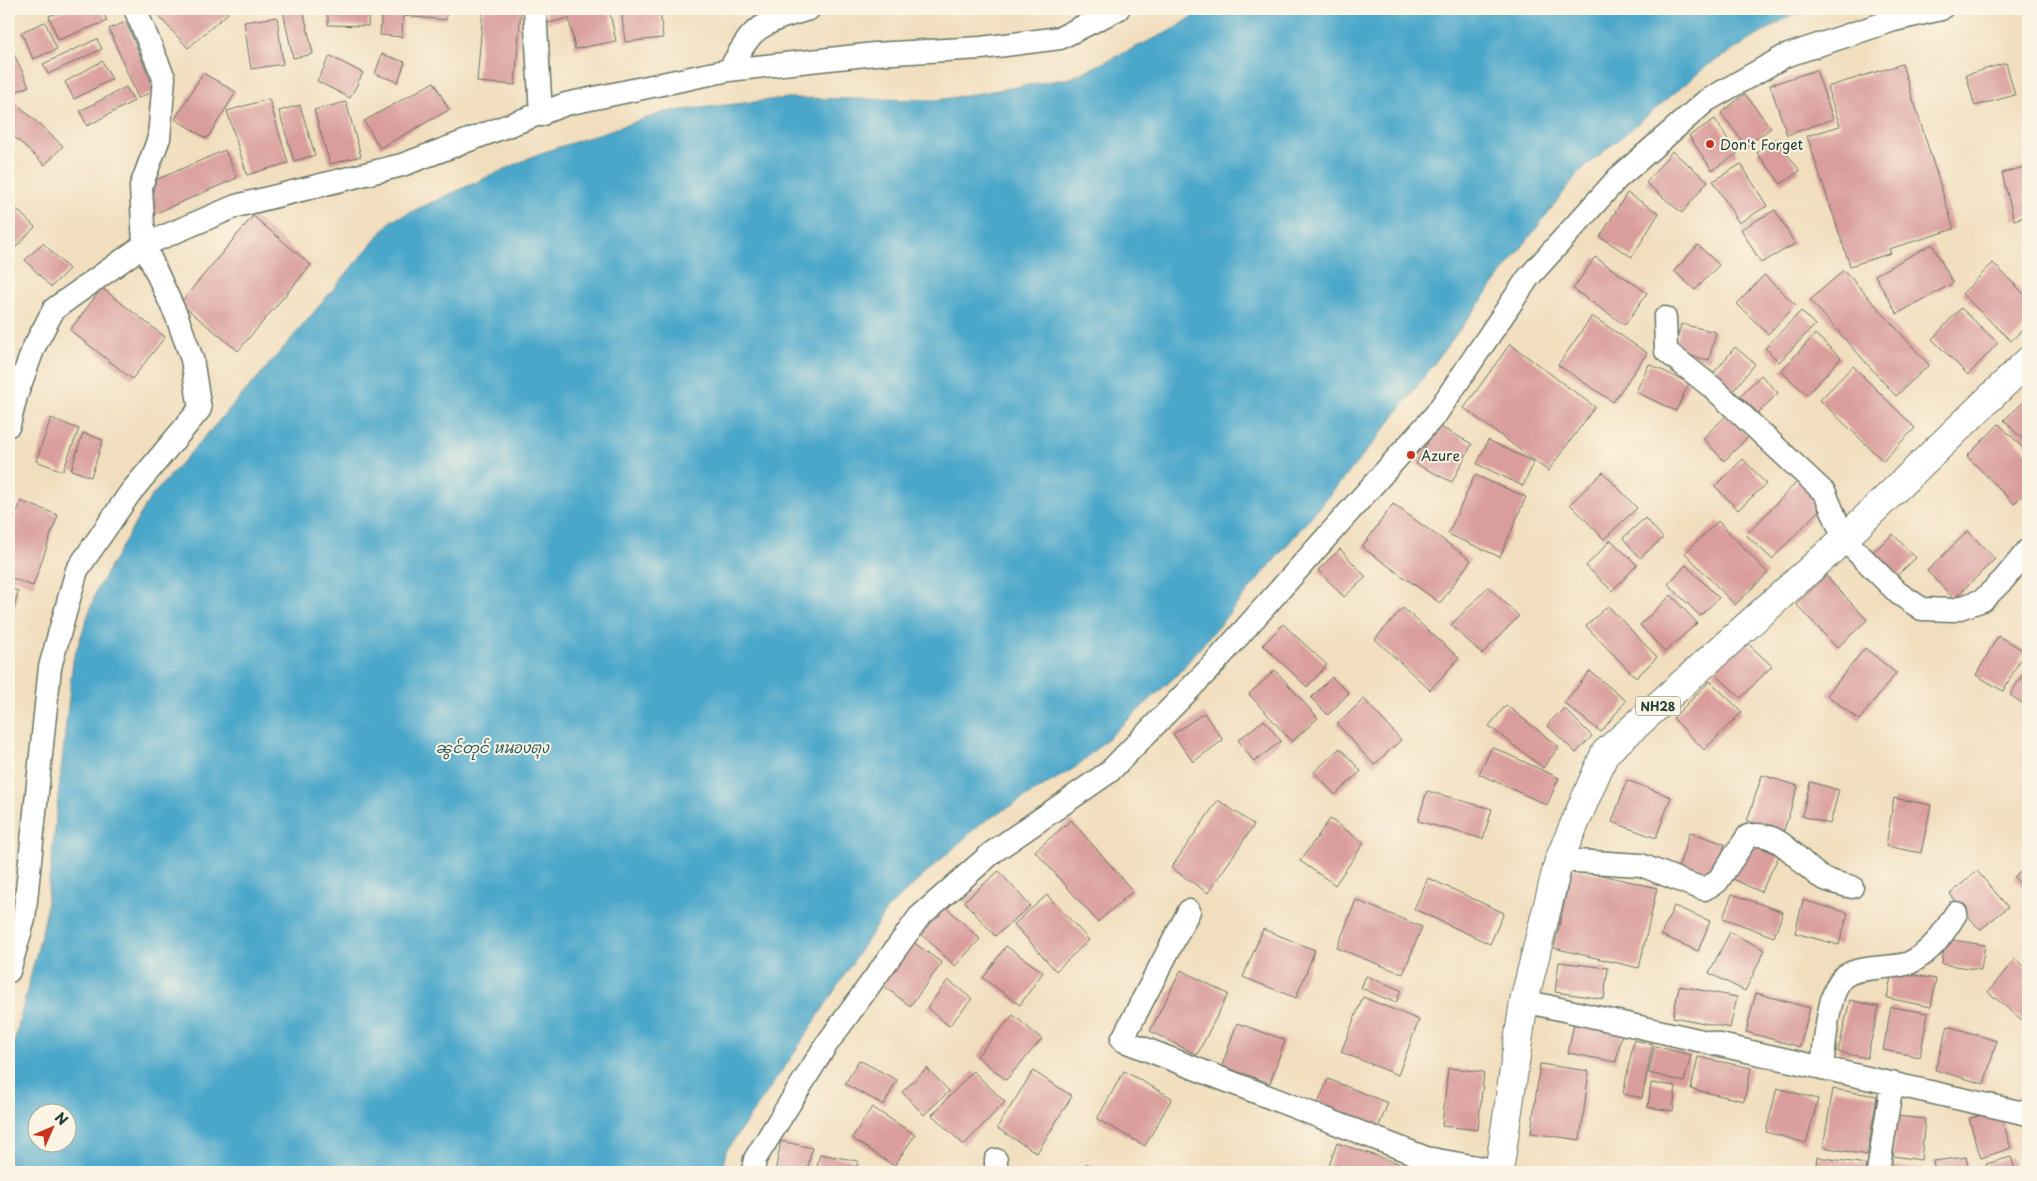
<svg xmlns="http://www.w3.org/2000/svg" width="2037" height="1181" viewBox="0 0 2037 1181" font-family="'Playpen Sans','Noto Sans Myanmar','Playpen Sans Thai',sans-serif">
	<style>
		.water { fill: #4ca7ca; stroke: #36727f; fill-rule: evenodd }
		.building { fill: #d99d9c }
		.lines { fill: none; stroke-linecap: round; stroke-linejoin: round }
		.minor-casing { stroke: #687564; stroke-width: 25 }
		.trunk-casing { stroke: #687564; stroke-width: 30 }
		.minor { stroke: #fff; stroke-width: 22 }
		.trunk { stroke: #fff; stroke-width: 28 }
		.poi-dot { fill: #c8321e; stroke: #fcf5e5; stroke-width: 2 }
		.labels { text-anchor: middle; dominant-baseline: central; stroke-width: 4; stroke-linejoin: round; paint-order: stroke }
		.shield { fill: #fcf5e5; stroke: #617469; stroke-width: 1 }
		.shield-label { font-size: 12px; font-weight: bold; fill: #1f3d34 }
		.poi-label { font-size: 14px; fill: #1f3d34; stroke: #fcf5e5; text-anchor: start }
		.water-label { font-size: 15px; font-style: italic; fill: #2c5d61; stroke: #fcf5e5 }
	</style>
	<rect width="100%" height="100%" fill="#fcf5e5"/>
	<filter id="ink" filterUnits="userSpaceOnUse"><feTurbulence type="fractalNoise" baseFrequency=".02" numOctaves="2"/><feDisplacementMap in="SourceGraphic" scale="10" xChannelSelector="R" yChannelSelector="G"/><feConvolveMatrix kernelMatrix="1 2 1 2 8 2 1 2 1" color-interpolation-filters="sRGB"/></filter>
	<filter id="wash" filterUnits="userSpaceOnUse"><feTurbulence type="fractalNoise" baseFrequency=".0096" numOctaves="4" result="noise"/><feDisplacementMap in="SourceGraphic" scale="20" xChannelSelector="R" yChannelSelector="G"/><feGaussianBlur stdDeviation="1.12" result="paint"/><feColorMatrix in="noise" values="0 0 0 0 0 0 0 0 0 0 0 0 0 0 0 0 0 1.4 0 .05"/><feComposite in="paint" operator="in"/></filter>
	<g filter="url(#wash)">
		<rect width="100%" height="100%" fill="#f1debe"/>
		<path class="water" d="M1203,9H1811L1788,17L1707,66L1578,173L1377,439L1176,676L1076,767L980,824L887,909L793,1055L726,1151L722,1172H9V1063L45,919L73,660L97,589L150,498L275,358L391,221L538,154L665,112L788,98L938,100L1071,78L1176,28ZM38,1114H68V1144H38Z"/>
		<g id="blocks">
			<path class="building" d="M68,9H102L107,21L58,40L49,16Z
				M152,9H224L228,13L188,48Z
				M293,9H303L313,54L293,58L283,11Z
				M328,9H369L368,26L328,25Z
				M382,9H447L446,20L403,16L402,37L380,35Z
				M483,9H521L515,85L477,82Z
				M545,9H609L616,41L575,49L569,18L548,23Z
				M621,9H660L663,38L625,42Z
				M277,17L283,64L251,69L244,22Z
				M45,22L57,49L33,59L21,32Z
				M126,22L155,91L138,98L109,29Z
				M97,39L102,49L48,74L43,64Z
				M13,52L29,86L9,95V54Z
				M382,54L405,62L398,82L375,74Z
				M330,56L363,73L350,98L317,81Z
				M102,61L112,79L74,99L65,82Z
				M2006,63L2015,95L1975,106L1966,75Z
				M1902,64L1954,229L1889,249L1891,253L1850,266L1807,136L1840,126L1827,87Z
				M1816,70L1833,119L1787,135L1770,85Z
				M203,73L236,92L207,139L175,119Z
				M434,82L449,110L380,148L364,121Z
				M126,87L134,101L87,126L80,111Z
				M1745,94L1771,128L1746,146L1721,113Z
				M269,99L288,163L247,175L227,111Z
				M346,102L361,156L330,164L314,110Z
				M17,104L63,146L45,165L9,132V113Z
				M300,105L315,155L294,161L279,111Z
				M1715,119L1737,154L1712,170L1689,136Z
				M1776,139L1800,171L1781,184L1757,153Z
				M225,150L237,178L154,214L142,186Z
				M1672,151L1708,181L1682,213L1646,183Z
				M1741,164L1767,206L1739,223L1713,181Z
				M2028,166V216L2014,220L2002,173Z
				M1627,193L1659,213L1632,257L1600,237Z
				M9,202L35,227L12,251L9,247Z
				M1775,210L1795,244L1761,263L1741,229Z
				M253,216L311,265L238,351L180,303Z
				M43,243L69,269L51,287L25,260Z
				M1932,244L1953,283L1897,314L1875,275Z
				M1698,245L1719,265L1695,290L1674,271Z
				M1595,257L1647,293L1625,325L1573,289Z
				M1993,263L2028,298V324L2011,341L1962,294Z
				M1844,270L1929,365L1896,396L1810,300Z
				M1764,275L1796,305L1768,334L1737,304Z
				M102,288L165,337L132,379L70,330Z
				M1961,308L1998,343L1968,375L1932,339Z
				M1801,311L1815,325L1779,362L1765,348Z
				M1592,316L1647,353L1613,402L1558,365Z
				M1681,324L1716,332L1709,360L1674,352Z
				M1815,334L1841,358L1807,395L1781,371Z
				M1510,344L1595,407L1548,471L1464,408Z
				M1735,347L1755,364L1733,391L1713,374Z
				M1649,364L1689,383L1676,411L1636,392Z
				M1853,366L1915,428L1883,461L1820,400Z
				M1761,375L1778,393L1758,413L1740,396Z
				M2026,400L2028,402V445L2004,420Z
				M1727,415L1748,437L1724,461L1703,438Z
				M51,418L79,429L63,471L36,461Z
				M1999,424L2028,453V489L2014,504L1967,456Z
				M1437,425L1472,444L1452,482L1416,464Z
				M83,433L103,440L91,477L71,470Z
				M1488,440L1534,462L1523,486L1477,464Z
				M1743,459L1766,484L1738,510L1715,486Z
				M1603,472L1637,508L1604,539L1570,504Z
				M1475,475L1526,497L1500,557L1448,534Z
				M1798,481L1824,505L1772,559L1746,535Z
				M21,501L58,515L33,586L9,577V536Z
				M1393,504L1471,560L1440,603L1362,547Z
				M1645,518L1663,538L1640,558L1623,538Z
				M1718,521L1768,573L1735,605L1685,553Z
				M1968,531L1995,559L1954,599L1927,571Z
				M1893,534L1916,558L1890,582L1867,557Z
				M1611,540L1637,565L1612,591L1586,566Z
				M1340,549L1366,577L1344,597L1318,570Z
				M1686,565L1719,598L1700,616L1668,584Z
				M1826,576L1867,620L1837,648L1796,604Z
				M1488,587L1519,616L1482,654L1451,625Z
				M9,588L18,591L10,629L9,628Z
				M1671,595L1697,623L1665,652L1640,625Z
				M1608,606L1657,657L1636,678L1586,626Z
				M1403,608L1459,658L1430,690L1375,639Z
				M1283,624L1327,665L1307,687L1263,645Z
				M1998,636L2025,651L2003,691L1976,675Z
				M9,638L13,639L10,657H9Z
				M1744,640L1772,666L1741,698L1713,672Z
				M1865,648L1896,673L1859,720L1827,695Z
				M2028,665V707L2010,695Z
				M1275,670L1318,718L1292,742L1249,694Z
				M1590,671L1626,701L1601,732L1564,703Z
				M1332,677L1349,693L1328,715L1311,698Z
				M1710,681L1742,712L1704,750L1673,718Z
				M1364,699L1401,740L1374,765L1337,724Z
				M1506,705L1559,747L1543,768L1489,726Z
				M1564,708L1592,736L1576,753L1547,725Z
				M1204,713L1223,740L1193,762L1173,734Z
				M1264,720L1281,741L1254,762L1238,740Z
				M1492,747L1559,778L1547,805L1479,774Z
				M1340,748L1361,771L1335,795L1314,772Z
				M1762,775L1798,786L1783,833L1747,821Z
				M1627,780L1671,797L1656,838L1612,822Z
				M1810,782L1839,790L1830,824L1802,816Z
				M1427,791L1492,809L1483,839L1418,821Z
				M1894,798L1931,805L1921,853L1886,846Z
				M1218,800L1254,825L1208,893L1171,868Z
				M1330,819L1364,843L1335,885L1300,861Z
				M1071,820L1133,891L1098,922L1035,851Z
				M1690,832L1725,844L1714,880L1678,869Z
				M1750,842L1779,856L1761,892L1733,879Z
				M2028,866V894L2014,877Z
				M1572,868L1657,888L1639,968L1554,948Z
				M999,871L1030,906L995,936L964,901Z
				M1977,871L2008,907L1980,930L1950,894Z
				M1428,878L1504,913L1490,944L1414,909Z
				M1732,894L1783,912L1774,937L1723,918Z
				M1047,895L1089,940L1056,971L1014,924Z
				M1356,900L1422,927L1403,974L1337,948Z
				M1803,900L1848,913L1839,945L1795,933Z
				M945,906L980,939L955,966L920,933Z
				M1674,906L1710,921L1698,951L1661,935Z
				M1263,929L1315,950L1296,998L1243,977Z
				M1730,932L1765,950L1745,991L1709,973Z
				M1945,939L1985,945L1981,970L1942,964Z
				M913,942L942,963L910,1006L881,984Z
				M1006,946L1043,972L1020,1005L983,978Z
				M2015,959L2028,970V1025L1988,992Z
				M1559,962L1608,968L1604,999L1555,992Z
				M1181,970L1228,994L1197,1055L1150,1031Z
				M1892,971L1936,979L1931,1007L1887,998Z
				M1366,976L1401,990L1396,1003L1361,988Z
				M948,980L972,999L949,1026L927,1008Z
				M1679,986L1737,997L1730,1028L1673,1017Z
				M1756,993L1810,1008L1800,1047L1746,1032Z
				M1363,997L1419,1020L1398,1075L1341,1052Z
				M1850,1000L1879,1007L1867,1058L1838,1052Z
				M1891,1007L1928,1013L1920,1057L1883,1050Z
				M1013,1015L1042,1039L1006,1080L977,1056Z
				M1237,1023L1285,1040L1270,1083L1222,1066Z
				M1574,1023L1622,1033L1616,1062L1568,1053Z
				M1948,1026L1997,1041L1984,1084L1935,1070Z
				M1634,1040L1653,1044L1642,1098L1623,1094Z
				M1655,1046L1691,1055L1684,1082L1649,1073Z
				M1698,1057L1751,1068L1744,1101L1691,1089Z
				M859,1060L897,1080L884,1105L845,1084Z
				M1540,1064L1589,1071L1580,1140L1531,1133Z
				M927,1068L949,1091L924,1115L902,1092Z
				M1448,1068L1484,1072L1478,1130L1442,1126Z
				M973,1071L1005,1102L964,1145L932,1115Z
				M1033,1071L1072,1096L1037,1153L997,1128Z
				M1124,1071L1172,1098L1145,1146L1097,1119Z
				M1328,1079L1388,1103L1377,1131L1317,1106Z
				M1651,1083L1676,1086L1673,1111L1648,1107Z
				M1777,1088L1818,1099L1806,1143L1766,1132Z
				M1833,1089L1877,1096L1867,1155L1823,1147Z
				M872,1107L915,1135L894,1166L852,1138Z
				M1999,1109L2011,1148L1981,1158L1969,1119Z
				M1897,1116L1925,1119L1921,1160L1893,1156Z
				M781,1141L812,1148L807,1172H775Z
				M1337,1143L1398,1163L1395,1172H1327Z
				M820,1154L858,1161L856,1172H816Z
				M1817,1157L1866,1164L1865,1172H1815Z
				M1966,1157L1969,1172H1935L1933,1161Z
				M2011,1157L2016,1172H1988L1986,1164Z
				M1086,1164L1109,1172H1083Z
				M1887,1167L1922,1168V1172H1887Z"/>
		</g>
	</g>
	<g filter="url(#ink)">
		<use href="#blocks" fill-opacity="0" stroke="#687564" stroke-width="1"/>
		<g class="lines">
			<g class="minor-casing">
				<path id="minor" d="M535,9L541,115
					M729,70C738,56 746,37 760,28C775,18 792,14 809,9
					M1665,318L1666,351L1713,388L1825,493L1844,539L1898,593L1922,609L1954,610L1983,600L2004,579L2028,550
					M9,425L16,396L34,347L54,309L144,245L236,206L402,165L566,104L729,70L875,54L981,48L1060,38L1118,9
					M1559,860L1641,865L1689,884L1704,889L1717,882L1748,836C1779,829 1796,860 1819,876C1828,882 1841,884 1852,887
					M1189,911L1122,1040L1426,1158L1499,1171
					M9,971L24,919L50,667L77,570L130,493L200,409L192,359L177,317L144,245L141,186L159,138L164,78L135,9
					M1524,1001L2028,1114
					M1822,1068C1825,1044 1827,1000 1840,981C1851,964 1891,970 1909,963C1931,953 1944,933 1956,913
					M996,1160V1172
					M753,1172L755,1159L826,1045L919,917L993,852L1109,772L1212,666L1436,414L1528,278L1617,179L1706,101L1785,56L1894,20L1941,9
					M1878,1172L1892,1083"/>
			</g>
			<g class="trunk-casing">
				<path id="trunk" d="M1499,1172L1524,1001L1559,860L1605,753L1844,539L2028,361"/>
			</g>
			<use href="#minor" class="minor"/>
			<use href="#trunk" class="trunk"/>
		</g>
	</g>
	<g class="poi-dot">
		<circle cx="1710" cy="144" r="5"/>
		<circle cx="1411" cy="455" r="5"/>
	</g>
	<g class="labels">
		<rect class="shield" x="1635.5" y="696.5" width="45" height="19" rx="4"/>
		<g class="shield-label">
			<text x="1658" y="706">NH28</text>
		</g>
		<g class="poi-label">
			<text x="1720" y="144">Don't Forget</text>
			<text x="1421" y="455">Azure</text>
		</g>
		<g class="water-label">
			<text x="492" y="746">ၼွင်တုင် หนองตุง</text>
		</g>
	</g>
	<rect width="2037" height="1181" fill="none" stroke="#fcf5e5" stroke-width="30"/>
	<g transform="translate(52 1128) rotate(45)"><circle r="24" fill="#fcf5e5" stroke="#a4ab9e"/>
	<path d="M0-4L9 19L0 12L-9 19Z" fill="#c8321e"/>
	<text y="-8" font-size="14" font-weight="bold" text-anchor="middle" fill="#1f3d34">N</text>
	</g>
</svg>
